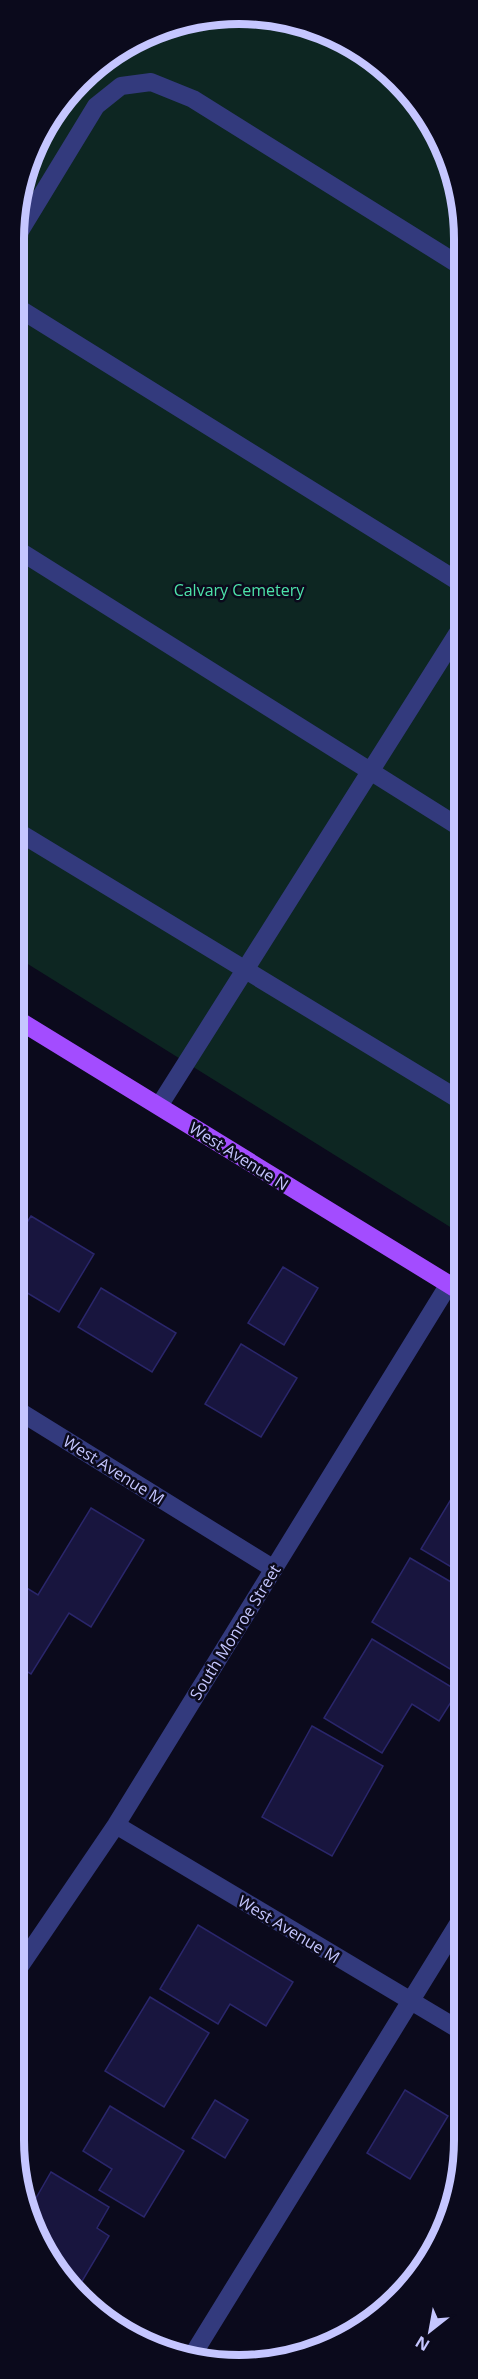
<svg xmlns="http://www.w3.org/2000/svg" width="478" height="2379" viewBox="0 0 478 2379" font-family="'Open Sans',sans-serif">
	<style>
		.green { fill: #0d2622 }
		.building { fill: #18153e; stroke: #2a266b; stroke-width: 1.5 }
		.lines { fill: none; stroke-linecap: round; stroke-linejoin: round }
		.minor { stroke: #333a7d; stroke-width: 18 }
		.major { stroke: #a34cff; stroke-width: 18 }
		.labels { text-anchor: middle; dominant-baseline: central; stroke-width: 5; stroke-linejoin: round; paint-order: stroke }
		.park-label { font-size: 16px; fill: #4de3a9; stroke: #0b0a1c }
		.street-label { font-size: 16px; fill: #c5c6ff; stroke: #0b0a1c }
		.rim { fill: none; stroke: #c5c6ff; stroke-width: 8 }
	</style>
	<rect width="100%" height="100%" fill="#0b0a1c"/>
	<path class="green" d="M268,15L339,37L399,80L441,140L464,224L463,1235L15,956V210L44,127L101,60L180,21Z"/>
	<path class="building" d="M31,1216L94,1254L59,1312L14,1285V1243Z
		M283,1267L318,1288L284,1345L248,1323Z
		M101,1288L176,1333L152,1372L78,1327Z
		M241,1344L297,1378L261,1437L205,1404Z
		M459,1486L463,1488V1574L421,1549Z
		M91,1508L144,1540L91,1627L69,1613L31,1674L14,1664V1580L38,1595Z
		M410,1558L463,1589V1647L450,1669L372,1622Z
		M372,1639L458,1691L439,1721L412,1704L382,1753L324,1718Z
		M312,1726L383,1766L332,1856L262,1817Z
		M198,1925L293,1982L266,2026L230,2004L218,2024L160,1989Z
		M150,1997L209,2033L164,2107L105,2071Z
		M405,2090L448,2116L410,2179L367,2153Z
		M215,2100L248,2120L225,2158L192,2138Z
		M110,2106L184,2151L144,2217L99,2190L112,2169L83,2151Z
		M51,2172L109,2207L97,2228L109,2236L75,2293L31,2226L28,2212Z"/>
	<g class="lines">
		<path class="minor" d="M15,239L96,106L121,86L151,82L193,99L464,268
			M15,306L464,585
			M15,548L464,830
			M15,830L463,1102
			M159,1106L464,623
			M14,1408L274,1569
			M116,1825L463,2032
			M14,1975L116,1825L449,1284
			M192,2356L463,1916"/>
		<path class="major" d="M15,1018L463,1293"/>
	</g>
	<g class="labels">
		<g class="park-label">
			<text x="239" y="590">Calvary Cemetery</text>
		</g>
		<g class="street-label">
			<text transform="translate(239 1156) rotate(32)">West Avenue N</text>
			<text transform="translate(114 1470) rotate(32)">West Avenue M</text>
			<text transform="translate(235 1632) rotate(-58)">South Monroe Street</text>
			<text transform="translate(289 1929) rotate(31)">West Avenue M</text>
		</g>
	</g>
	<path d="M0 0H478V2379H0ZM239 24H239A215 215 0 0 1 454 239V2140A215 215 0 0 1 239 2355H239A215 215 0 0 1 24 2140V239A215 215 0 0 1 239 24Z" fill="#0b0a1c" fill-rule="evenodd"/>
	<path class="rim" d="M239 24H239A215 215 0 0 1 454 239V2140A215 215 0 0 1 239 2355H239A215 215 0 0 1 24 2140V239A215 215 0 0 1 239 24Z"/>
	<g transform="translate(430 2331) rotate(211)" stroke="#0b0a1c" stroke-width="4.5" paint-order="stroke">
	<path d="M0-4.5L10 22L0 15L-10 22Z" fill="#c5c6ff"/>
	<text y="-9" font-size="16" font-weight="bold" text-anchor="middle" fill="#c5c6ff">N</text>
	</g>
</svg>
